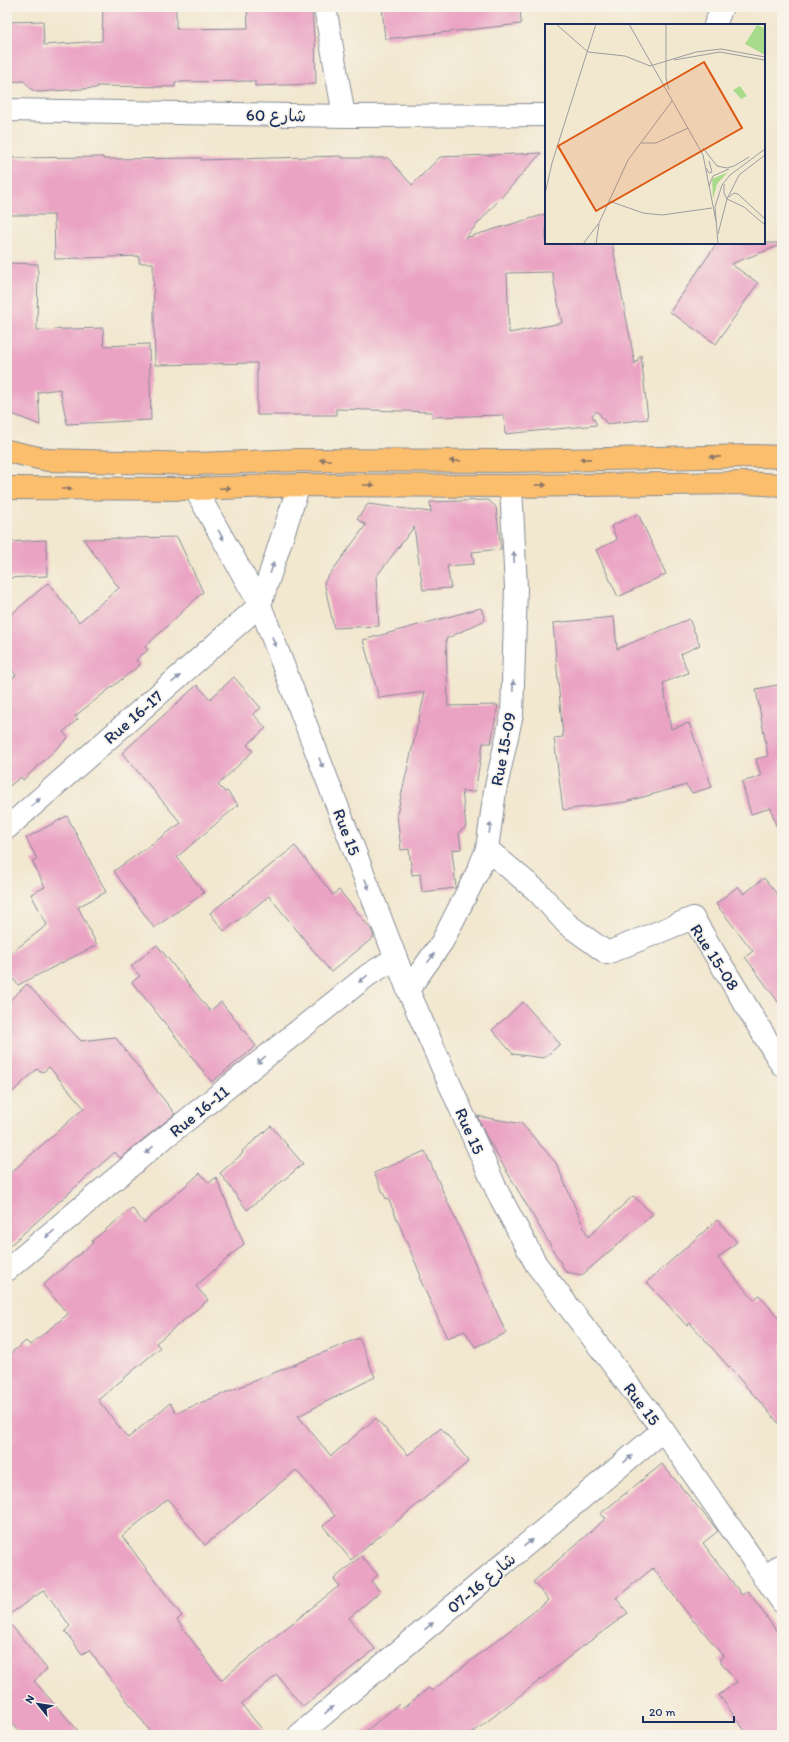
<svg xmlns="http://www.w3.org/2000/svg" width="789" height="1742" viewBox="0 0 789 1742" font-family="Itim,'Playpen Sans Arabic',sans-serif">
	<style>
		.building { fill: #eaa3c3; fill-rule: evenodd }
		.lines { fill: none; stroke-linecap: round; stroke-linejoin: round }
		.minor-casing { stroke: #868b96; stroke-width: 24 }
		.major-casing { stroke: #868b96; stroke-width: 24 }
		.minor { stroke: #fff; stroke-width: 22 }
		.major { stroke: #fabe6d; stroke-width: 22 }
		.oneway { fill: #8a7666 }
		.oneway2 { fill: #8d97ae }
		.labels { text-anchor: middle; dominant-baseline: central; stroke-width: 3.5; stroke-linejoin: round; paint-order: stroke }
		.street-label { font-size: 17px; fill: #1b2f5e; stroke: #f7f3e8 }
		.inset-road { fill: none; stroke: #9c9da2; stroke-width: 1 }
		.view { fill: #de5710; fill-opacity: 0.15; stroke: #de5710; stroke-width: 2 }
		.inset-edge { fill: none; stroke: #1b2f5e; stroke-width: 2 }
	</style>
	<rect width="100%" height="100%" fill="#f7f3e8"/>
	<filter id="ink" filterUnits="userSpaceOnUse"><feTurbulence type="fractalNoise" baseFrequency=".025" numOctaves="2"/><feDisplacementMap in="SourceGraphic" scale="8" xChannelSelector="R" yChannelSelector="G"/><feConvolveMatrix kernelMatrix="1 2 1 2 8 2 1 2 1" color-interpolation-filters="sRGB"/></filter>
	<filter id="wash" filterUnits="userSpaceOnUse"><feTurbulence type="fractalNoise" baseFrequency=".012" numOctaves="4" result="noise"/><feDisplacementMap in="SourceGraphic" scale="16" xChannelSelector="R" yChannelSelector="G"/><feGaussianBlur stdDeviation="0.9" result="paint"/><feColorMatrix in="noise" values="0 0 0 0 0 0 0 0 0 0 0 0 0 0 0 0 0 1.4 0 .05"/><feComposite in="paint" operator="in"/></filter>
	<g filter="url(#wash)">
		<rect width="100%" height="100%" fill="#f2e7cf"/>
		<g id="blocks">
			<path class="building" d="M103,7H176V29L248,28L247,7H312L314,37H315L316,84L255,86V81L175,82V87L97,86V88L38,92L32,90L24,81L7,82V22L43,21L44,45L102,41Z
				M382,7H520L521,24L385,39Z
				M541,153L465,238L546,214V243H612L635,364L641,355L648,419L607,424L597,411L592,415L597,425L505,434L504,415L432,417V412L336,409V415H257V363L155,365L153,263H139V256L55,259L54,215H7V158L103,157V159L201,158V160L342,156V158H388L412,185L440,157ZM552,272L562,323L509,333L507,273Z
				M717,243H781V245L731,264L758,283L716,344L670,312Z
				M7,263L38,264L37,330L103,328L104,346L149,344L151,420L67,424L60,389L38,392L40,425L7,412Z
				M488,500L496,507L501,549L472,552L474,564L447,566L451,588L423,590L414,527L376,577L379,626L334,628L324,582L366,525L357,519L368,504L431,512L430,502Z
				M638,514L666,574L618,597L596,550L617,540L611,526Z
				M177,537L203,592L145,647L148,650L136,660L140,665L75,716L78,719L63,732L68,738L23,780L21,777L7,788V683L16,675L7,664V618L48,583L79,622L119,588L83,539Z
				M46,540L47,576L7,578V542Z
				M481,608L485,620L446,639L448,706L498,705L491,743H483L475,792L462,791L466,827L459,832L461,849L452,850L456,887L455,888L422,892L420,874L412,875L409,849L401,850L397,814L425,692L379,698L363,640Z
				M614,617L617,649L689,619L700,645L681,654L688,673L663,683L671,729L689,723L712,787L692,793L686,785L625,802L563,810L554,738L563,737L553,623Z
				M234,677L261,708L253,714L266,728L247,745L253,751L218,785L225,792L227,791L238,805L177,857L204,893L154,928L114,871L181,823L122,753L197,685L210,699Z
				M782,684V825L776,826L771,808L751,814L742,782L761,776L756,759L768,756L756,689Z
				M67,816L106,892L78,907L97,945L18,985L7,971V956L47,925L31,894L45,887L32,861L37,859L26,838Z
				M295,846L333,895L339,890L371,929L374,937L331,972L269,896L224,931L210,913Z
				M764,878L782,900V1007L745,957L753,951L716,904L738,886L744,894Z
				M157,945L210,1011L221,1002L256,1046L212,1082L132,982L140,976L131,966Z
				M27,984L81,1041L115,1037L175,1114L120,1158L115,1152L7,1248V1176L84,1108L49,1067L43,1072L37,1069L7,1097V1003Z
				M523,1002L560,1044L544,1058L513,1054L492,1030Z
				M477,1116L522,1124L556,1163L588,1237L633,1196L653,1214L582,1275L566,1272L486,1136Z
				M271,1126L303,1164L247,1210L220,1173L243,1153L242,1151Z
				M425,1151L506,1333L475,1347L465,1331L447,1338L419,1277L421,1276L388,1198L386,1199L374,1173Z
				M200,1173L209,1183L216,1177L244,1244L196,1286L208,1300L156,1343L160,1348L98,1400L128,1438L170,1403L176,1413L359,1338L375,1377L298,1416L331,1456L376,1418L408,1455L441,1428L469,1461L351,1560L323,1526L335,1516L296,1470L205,1545L168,1499L122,1536L182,1616L177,1620L221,1680L339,1586L334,1579L361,1556L378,1575L371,1581L380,1592L349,1618L375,1649L303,1707L277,1675L241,1704L267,1735H153L89,1650L82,1654L65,1631L70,1626L44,1590L7,1616V1356L26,1341L30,1345L68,1314L43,1285L93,1243L92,1241L132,1208L144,1223Z
				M717,1220L737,1242L718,1258L754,1300L759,1295L782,1322V1427L690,1323L687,1326L647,1282Z
				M662,1464L718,1531L703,1543L742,1595L748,1591L782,1639V1735H748L719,1695L737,1682L719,1660L723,1656L695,1621L694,1622L653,1568L616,1598L628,1613L578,1650L470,1735H361L399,1704L403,1708L429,1688L432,1691L549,1600L533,1582L606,1518L600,1514Z
				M7,1620L47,1669L34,1681L82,1735H22L7,1719Z"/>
		</g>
	</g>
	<g filter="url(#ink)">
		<use href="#blocks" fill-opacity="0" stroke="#868b96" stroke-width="1"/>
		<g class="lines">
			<g class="minor-casing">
				<path id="minor" d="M325,7L344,116
					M715,25L722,7
					M7,110L344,116L546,115
					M195,489L260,605L408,990L497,1191L536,1264L663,1430L782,1602
					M260,605L299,485
					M7,828L260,605
					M487,849L537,891L567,924L607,953L693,918L782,1065
					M408,990L442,942L478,871L487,849L495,791L512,714L516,588L511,486
					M7,1270L153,1147L368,975L396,958
					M764,1578L782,1565
					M299,1735L663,1430"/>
			</g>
			<g class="major-casing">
				<path id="major" d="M7,451L48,460L195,464L299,460L511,461L754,456L782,457
					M7,488L195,489L299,485L511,486L743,483L782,485"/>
			</g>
			<use href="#minor" class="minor"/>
			<use href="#major" class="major"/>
		</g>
		<defs><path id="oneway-solid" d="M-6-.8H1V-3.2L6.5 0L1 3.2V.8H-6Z"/></defs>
		<g class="oneway">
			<use href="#oneway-solid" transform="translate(715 457) rotate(179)"/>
			<use href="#oneway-solid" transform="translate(585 459) rotate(179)"/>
			<use href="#oneway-solid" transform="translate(325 460) rotate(-180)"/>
			<use href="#oneway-solid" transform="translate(455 461) rotate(-180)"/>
			<use href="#oneway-solid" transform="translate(369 485)"/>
			<use href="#oneway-solid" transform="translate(541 485) rotate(-1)"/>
			<use href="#oneway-solid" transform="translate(225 488) rotate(-3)"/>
			<use href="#oneway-solid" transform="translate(67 489)"/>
		</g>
		<g class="oneway2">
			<use href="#oneway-solid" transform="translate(221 535) rotate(61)"/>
			<use href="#oneway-solid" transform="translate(514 557) rotate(-93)"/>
			<use href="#oneway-solid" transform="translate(272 568) rotate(-72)"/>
			<use href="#oneway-solid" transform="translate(274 642) rotate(69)"/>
			<use href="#oneway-solid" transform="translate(176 679) rotate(-41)"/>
			<use href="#oneway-solid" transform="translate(513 686) rotate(-88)"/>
			<use href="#oneway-solid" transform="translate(321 763) rotate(69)"/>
			<use href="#oneway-solid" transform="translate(36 802) rotate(-41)"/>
			<use href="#oneway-solid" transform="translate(490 828) rotate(-82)"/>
			<use href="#oneway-solid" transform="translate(367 884) rotate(69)"/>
			<use href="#oneway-solid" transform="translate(431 958) rotate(-54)"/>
			<use href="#oneway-solid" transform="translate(363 979) rotate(141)"/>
			<use href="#oneway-solid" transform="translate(261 1060) rotate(141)"/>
			<use href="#oneway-solid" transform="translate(149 1150) rotate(140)"/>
			<use href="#oneway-solid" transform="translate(50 1234) rotate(140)"/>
			<use href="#oneway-solid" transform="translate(628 1459) rotate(-40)"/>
			<use href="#oneway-solid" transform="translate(528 1543) rotate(-40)"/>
			<use href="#oneway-solid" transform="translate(429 1626) rotate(-40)"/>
			<use href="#oneway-solid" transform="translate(329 1710) rotate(-40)"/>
		</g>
	</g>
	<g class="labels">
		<g class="street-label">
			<text transform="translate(276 115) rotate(1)">شارع 60</text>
			<text transform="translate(133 717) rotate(-41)">Rue 16-17</text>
			<text transform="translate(503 749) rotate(-79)">Rue 15-09</text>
			<text transform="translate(347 832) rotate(69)">Rue 15</text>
			<text transform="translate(715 957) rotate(57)">Rue 15-08</text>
			<text transform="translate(199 1111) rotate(-39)">Rue 16-11</text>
			<text transform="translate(470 1131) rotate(66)">Rue 15</text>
			<text transform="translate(642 1404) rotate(53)">Rue 15</text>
			<text transform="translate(481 1583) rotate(-40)">شارع 16-07</text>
		</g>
	</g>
	<g transform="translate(545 24)">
		<rect width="220" height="220" fill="#f2e7cf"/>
		<path d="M212,1L220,4V31L200,20ZM195,62L202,72L196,75L188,66ZM183,148L172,160L168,175L167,155Z" fill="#a8dc8c"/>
		<path class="inset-road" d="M11,0L43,28L80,32L105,42M84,0L158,131L171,197M121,0V54L124,66M129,36L175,28L219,36M105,42L151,28L176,25L220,33M96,119H111L143,104M158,124L172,142L182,144L189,142M220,131L194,151L182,175L199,183L220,201M189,142L204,133M161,144L164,149L167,148L164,137M164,162L168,152L184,145M0,170L7,139L51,0M184,173L189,169L193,170L220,195M64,177L98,189L117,191L167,184M173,210L182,175L179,169V160M38,220L54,199L83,136L127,77M51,220L54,200M173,220L170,183L177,161L185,151L220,125"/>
		<path class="view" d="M159,38L197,104L51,187L13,122Z"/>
		<rect width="220" height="220" class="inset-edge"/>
	</g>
	<rect width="789" height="1742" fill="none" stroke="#f7f3e8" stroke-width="24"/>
	<g transform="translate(38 1704) rotate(300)" stroke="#f7f3e8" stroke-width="3" paint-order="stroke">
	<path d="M0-3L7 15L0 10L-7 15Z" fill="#1b2f5e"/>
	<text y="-6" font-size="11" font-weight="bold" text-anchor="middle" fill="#1b2f5e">N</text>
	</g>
	<path d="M643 1716v6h91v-6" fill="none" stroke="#1b2f5e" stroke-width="2"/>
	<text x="649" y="1716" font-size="12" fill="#1b2f5e" stroke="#f7f3e8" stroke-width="3" paint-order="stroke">20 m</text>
</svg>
